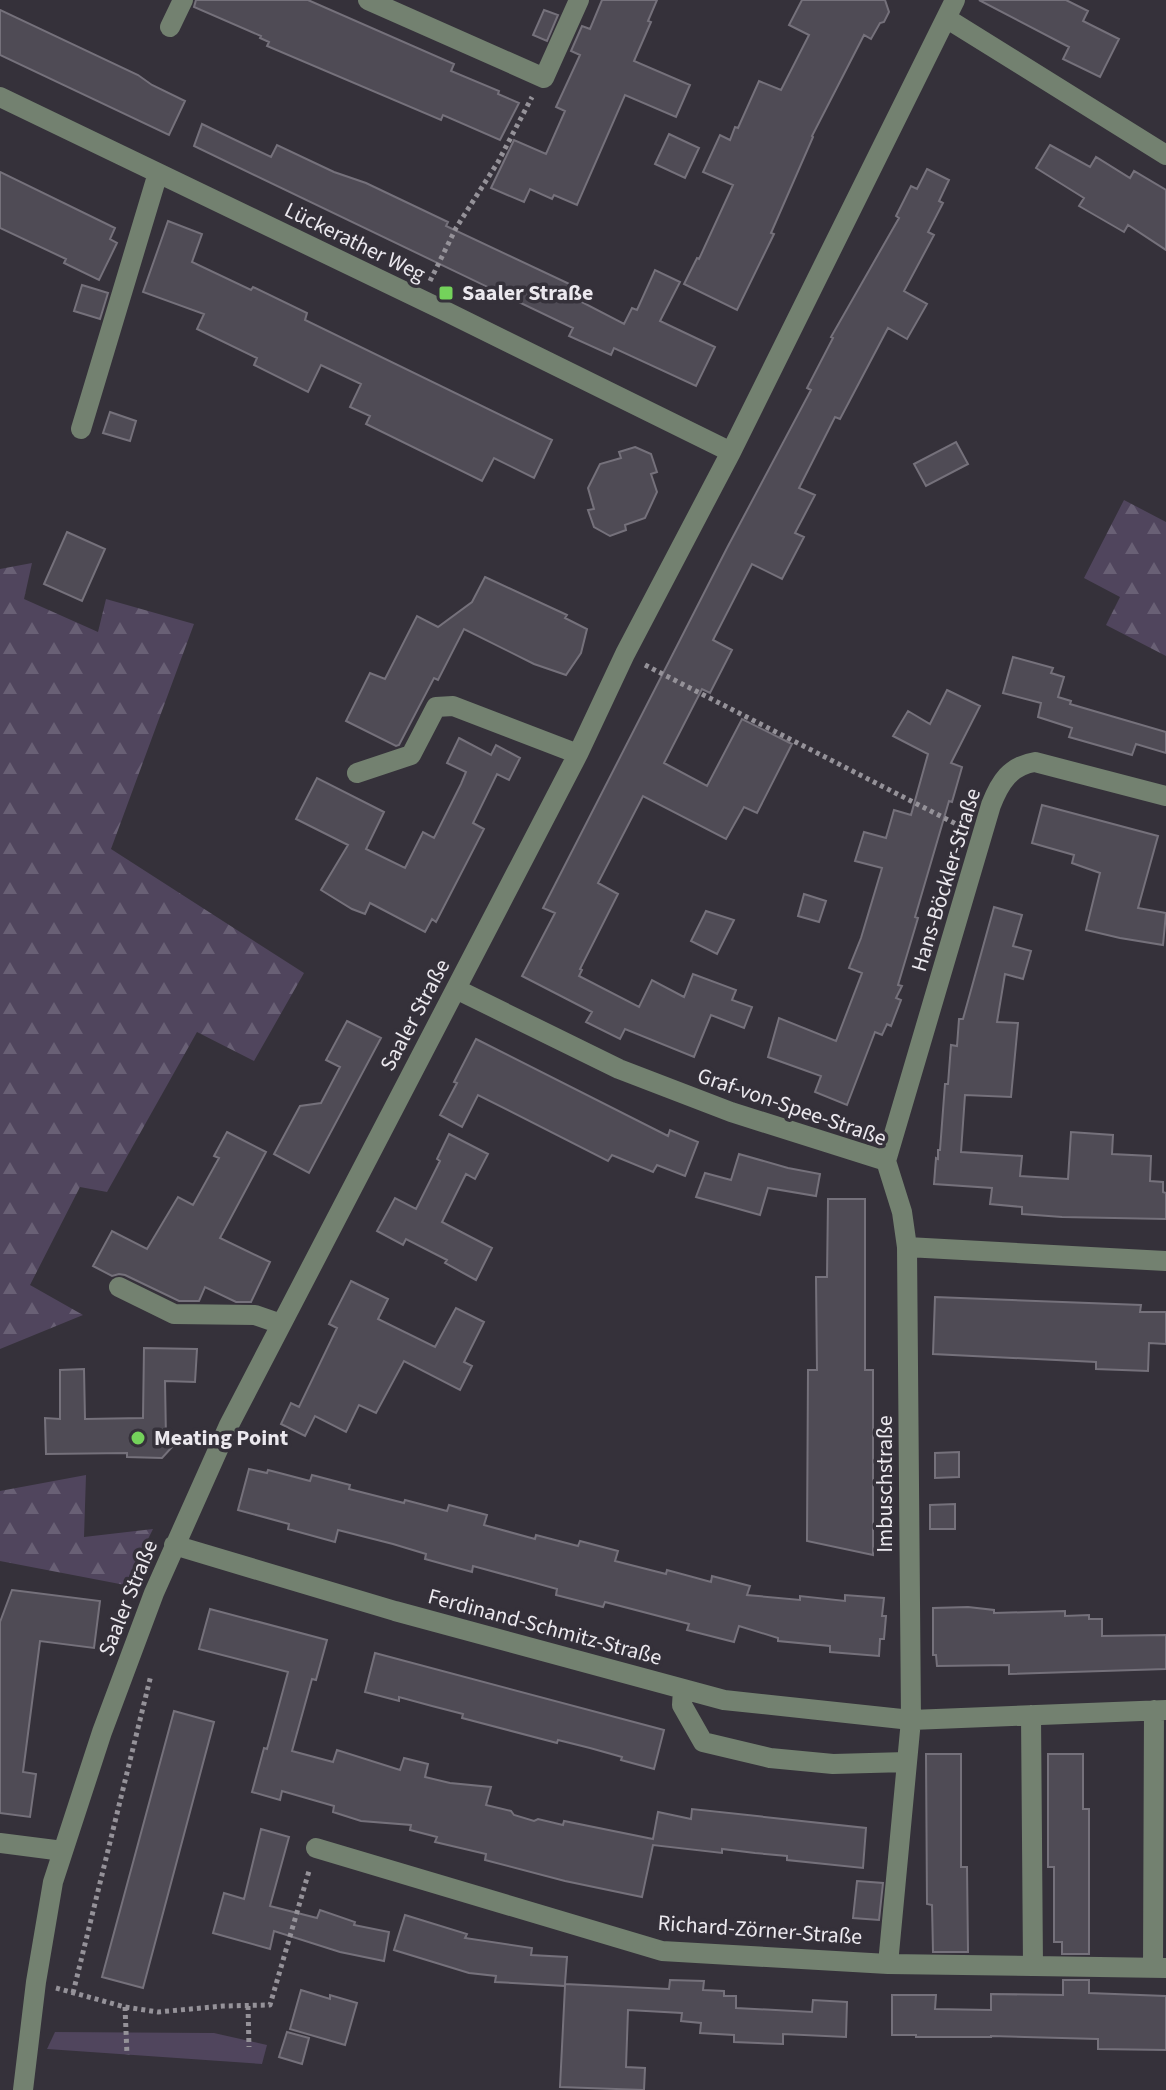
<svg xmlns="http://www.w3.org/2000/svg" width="1166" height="2090" viewBox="0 0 1166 2090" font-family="'Source Sans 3',sans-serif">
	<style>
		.grass { fill: #50455d }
		.forest { fill: url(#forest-firs) }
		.building { fill: #4f4b55; stroke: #75717b; stroke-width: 2 }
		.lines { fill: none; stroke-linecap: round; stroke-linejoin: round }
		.path { stroke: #959299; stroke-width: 5; stroke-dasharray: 4 4; stroke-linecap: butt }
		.minor { stroke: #738170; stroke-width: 20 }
		.poi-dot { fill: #74d25b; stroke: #35313a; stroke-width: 3 }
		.labels { text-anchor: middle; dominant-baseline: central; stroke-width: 7; stroke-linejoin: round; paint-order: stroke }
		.street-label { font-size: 22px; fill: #ebe8ee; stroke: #35313a }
		.poi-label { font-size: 22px; font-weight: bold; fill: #ebe8ee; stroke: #35313a; text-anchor: start }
	</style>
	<defs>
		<pattern id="forest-firs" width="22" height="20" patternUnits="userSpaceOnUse" patternTransform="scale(2)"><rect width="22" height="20" fill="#50455d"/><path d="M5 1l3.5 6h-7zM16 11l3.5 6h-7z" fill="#696075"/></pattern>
	</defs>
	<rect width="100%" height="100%" fill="#35313a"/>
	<path class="grass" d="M55,2032L214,2033L267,2045L262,2064L47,2049Z"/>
	<path class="forest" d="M1124,500L1166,522V656L1106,625L1120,597L1084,578Z
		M32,563L24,599L98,632L106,599L194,624L111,849L304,973L254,1061L197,1032L107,1192L80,1187L30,1285L83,1315L0,1349V569Z
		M86,1475L84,1537L153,1529L125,1585L0,1561V1491Z"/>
	<path class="building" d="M196,0H308L454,64L451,71L499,91L498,94L519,103L500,140L443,115L441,120L267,46L269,42L260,38L261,36L194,7Z
		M602,0H657L648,21L651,22L634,61L690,85L676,117L625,95L577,205L554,195L552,199L530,189L524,202L491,188L514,140L546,154L565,111L556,107L580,55L571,51L582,26L590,29Z
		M802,0H885L889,12L884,22L880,23L871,39L864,35L812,136L813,137L771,233L774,234L737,310L684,284L697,258L699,259L733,185L703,172L720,135L730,140L735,127L738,128L759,81L781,90L809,35L789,25Z
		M979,0H1066L1088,11L1083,21L1119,39L1100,77L1063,59L1069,47Z
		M0,10L138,75L152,85L185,101L169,135L0,55Z
		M544,10L558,15L547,41L533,35Z
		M202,124L271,157L277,145L334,172L366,183L448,222L446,226L578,288L574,298L624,324L632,308L637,310L655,270L680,282L660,321L715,347L696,386L614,348L611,355L569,336L573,328L194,146Z
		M669,134L699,148L685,178L655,164Z
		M1050,145L1090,167L1096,157L1130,178L1134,171L1166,190V250L1128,225L1124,232L1079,206L1084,198L1036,168Z
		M927,169L949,180L939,201L943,203L928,232L934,235L904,291L927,304L907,339L888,328L840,419L835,417L799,488L815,495L795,533L804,537L782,579L752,564L713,640L732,650L710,693L702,689L664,763L707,786L742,719L792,744L757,813L744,807L726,839L643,796L598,883L618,894L580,969L582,970L579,976L639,1007L652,980L684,997L693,974L736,990L732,1000L752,1007L744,1028L711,1015L694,1057L625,1029L620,1039L586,1022L592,1012L522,976L555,913L543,908L727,548L811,390L807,388L833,338L831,337L899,218L896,216L911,186L917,189Z
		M0,172L115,228L110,239L117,243L99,280L64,263L66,259L0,228Z
		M168,221L202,234L192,262L251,290L253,287L307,313L305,320L552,440L534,478L494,458L482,481L366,424L370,416L350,407L361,384L321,365L308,392L254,365L257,358L197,329L204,314L143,292Z
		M82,285L108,293L100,319L74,311Z
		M110,412L136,421L130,441L103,433Z
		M956,442L968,464L926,486L914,464Z
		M635,447L651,454L657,472L651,474L657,492L645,518L625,525L626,530L610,536L594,527L588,510L594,509L588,488L600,464L621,458L619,452Z
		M67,532L105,549L82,601L44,584Z
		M485,577L567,615L565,618L587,629L581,653L566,675L534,664L464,629L438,680L434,678L399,745L396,746L346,721L370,673L385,679L417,616L438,627L472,602Z
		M1013,657L1053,668L1051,673L1064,677L1058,697L1071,701L1070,704L1166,732V753L1136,744L1132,755L1069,737L1072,728L1038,717L1041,703L1003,693Z
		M947,690L980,706L951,763L962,767L952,802L949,801L915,917L918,918L898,985L902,986L896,998L901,1000L891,1026L887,1024L882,1035L875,1032L847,1105L815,1092L821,1076L768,1057L779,1018L836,1041L862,973L849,968L861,938L882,868L855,861L864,832L886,838L894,810L911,815L928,754L893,736L908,711L930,724Z
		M459,738L491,755L496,745L520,758L509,780L497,774L473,823L484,829L436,922L432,919L425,932L370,903L365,914L352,909L321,890L348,845L296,819L317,778L384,812L366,849L405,868L423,832L434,838L461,784L466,772L447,763Z
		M1042,805L1158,836L1138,908L1166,913L1163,945L1120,938L1086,930L1100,873L1072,863L1074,855L1032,843Z
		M804,894L826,901L819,922L798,916Z
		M994,907L1022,915L1013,946L1031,951L1023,979L1005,974L997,1022L1018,1023L1011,1097L965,1095L961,1152L1022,1156L1020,1176L1068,1179L1071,1132L1113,1135L1112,1154L1151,1156L1150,1181L1163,1182V1192L1166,1193V1219L1062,1217L1022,1214V1207L990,1204L992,1188L934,1184L936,1158L938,1159V1150H940L945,1084H948L951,1045L957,1046L959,1019H963Z
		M706,911L734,920L717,954L691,941Z
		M347,1021L381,1038L309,1173L274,1154L300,1106L321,1103L340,1067L326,1060Z
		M476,1039L668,1136L670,1130L698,1142L685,1176L657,1165L653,1172L612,1155L608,1161L478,1095L462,1127L440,1115L457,1083L454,1082Z
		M227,1132L266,1152L220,1238L270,1262L251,1302H236L205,1287L199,1301H179L125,1275L119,1274L112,1276L93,1266L112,1231L147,1249L178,1197L193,1205L219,1158L214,1156Z
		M449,1134L488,1154L475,1179L466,1174L442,1222L492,1248L476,1280L445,1263L447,1260L406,1239L403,1245L377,1231L395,1198L416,1209L440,1161L437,1159Z
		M739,1154L788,1168L820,1174L816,1196L768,1188L760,1215L696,1197L705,1173L731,1180Z
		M828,1199H865V1370H873V1555L807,1541L808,1370H817L816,1277H827Z
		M351,1281L388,1299L378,1319L435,1347L456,1308L484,1322L464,1362L472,1366L460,1390L404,1361L376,1413L359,1405L346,1432L315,1416L305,1436L281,1424L291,1403L299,1407L337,1328L329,1324Z
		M935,1297L1141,1305L1140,1312H1166V1344L1149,1343L1148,1371L1096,1369V1362L933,1354Z
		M144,1348L197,1349L195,1382L165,1381L166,1439L173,1446L162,1458L127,1457V1453L46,1454L45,1418L60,1419V1370L84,1369L85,1419L143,1418Z
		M959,1452V1477L935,1478V1453Z
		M249,1469L267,1473L268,1470L310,1481L312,1475L350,1485L349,1489L404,1503L405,1500L447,1511L449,1505L487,1515L484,1525L535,1539L536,1535L578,1546L580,1541L618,1551L615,1561L666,1574L667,1570L711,1582L712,1576L750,1586L747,1595L800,1600V1596L845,1601V1595L884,1598L882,1616H886L884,1639H880L879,1656L830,1652V1646L778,1641V1638L739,1626L734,1642L687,1630L689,1624L605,1602L603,1607L556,1595L557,1589L473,1566L472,1572L425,1559L426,1554L393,1544L338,1530L335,1542L288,1529L289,1524L238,1510Z
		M955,1504V1529H930V1505Z
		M12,1590L100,1601L94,1648L40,1641L23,1772L36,1774L30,1817L0,1813V1622Z
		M968,1607L994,1610V1613L1065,1611V1616L1089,1615V1619H1102V1636L1166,1635V1669L1009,1674V1665L937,1666L936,1655H933V1608Z
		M210,1609L327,1640L316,1680L312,1679L292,1751L333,1762L337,1750L400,1770L404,1758L428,1764L425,1777L450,1783L491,1787L486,1805L511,1811L514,1815L534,1821L538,1819L563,1825L564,1821L653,1839L658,1812L691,1819L692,1809L866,1828L863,1868L787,1860V1856L755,1853L722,1849V1853L653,1845L642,1897L565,1881L485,1860L486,1854L435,1842L437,1837L410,1830L411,1825L361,1821L333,1812L334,1806L282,1791L280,1800L252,1792L264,1748L267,1749L288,1672L199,1649Z
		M375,1653L664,1730L654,1769L621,1760L622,1757L590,1748L558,1740L557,1743L462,1718L463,1714L432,1706L399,1697V1701L365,1692Z
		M174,1711L214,1722L143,1988L102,1977Z
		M926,1754H961V1867H967L968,1952H933L932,1905L927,1904Z
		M1048,1754H1083V1809H1089V1954H1062V1942H1054V1867H1048Z
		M261,1829L289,1837L270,1906L317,1918L320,1910L355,1922L354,1925L389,1932L384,1961L340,1952L274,1931L270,1949L213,1933L224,1893L244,1899Z
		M857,1881L883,1883L879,1920L853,1918Z
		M405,1915L467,1934L465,1938L532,1948L531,1955L567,1957L565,1984L669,1989L670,1980L704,1981L703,1990L724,1991V1996H736V2008L812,2012L813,2000L847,2002L846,2037L783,2034V2044L734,2042V2035L700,2033L701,2023L681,2021L682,2013L628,2010L626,2067L645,2068L644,2090L560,2087L565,1986L495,1982L496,1976L469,1973L394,1950Z
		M1063,1980H1089V1993L1166,1996V2050L1098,2049V2039L991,2036V2037H916V2035H892V1995H936L935,2009L991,2010V1994L1063,1995Z
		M301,1990L330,1999V1995L357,2003L345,2045L290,2029Z
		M287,2032L309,2038L302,2064L279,2057Z"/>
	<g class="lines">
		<path class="path" d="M430,281L456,228L498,162L532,97
			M645,665L960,826
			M56,1988L125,2007L158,2012L223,2006L270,2005L309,1871
			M73,1993L151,1675
			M248,2006L249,2047
			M125,2007L127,2055"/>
		<path class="minor" d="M368,0L544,78L579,0
			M946,18L1166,155
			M170,27L183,0
			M0,97L443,310L731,452
			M81,429L158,173
			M357,773L411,755L436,707L453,706L578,754
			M456,989L619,1069L731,1112L886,1161L902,1212L907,1247L1166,1261
			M886,1161L991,805C1000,782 1010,766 1035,762L1166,796
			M119,1287L174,1314L255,1315L281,1324
			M174,1545L395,1611L724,1700L911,1720L1166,1710
			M683,1689L682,1705L703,1742L770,1758L833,1764L907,1762
			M1031,1715L1033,1966
			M0,1843L63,1851
			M316,1848L662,1951L888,1964L1166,1968
			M888,1964L911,1720L907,1247
			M1153,1968L1154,1710
			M23,2090L36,1982L53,1882L102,1732L154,1593L229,1425L578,754L625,654L731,452L955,0"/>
	</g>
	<g class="poi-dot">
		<rect x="438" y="285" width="16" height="16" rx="4"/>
		<circle cx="138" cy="1438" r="8"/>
	</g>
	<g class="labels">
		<g class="street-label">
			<text transform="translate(355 242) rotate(26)">Lückerather Weg</text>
			<text transform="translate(946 880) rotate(-73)">Hans-Böckler-Straße</text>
			<text transform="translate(415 1015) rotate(-62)">Saaler Straße</text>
			<text transform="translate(792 1107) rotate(19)">Graf-von-Spee-Straße</text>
			<text transform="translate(885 1484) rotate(-90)">Imbuschstraße</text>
			<text transform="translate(128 1598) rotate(-68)">Saaler Straße</text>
			<text transform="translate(545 1627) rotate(15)">Ferdinand-Schmitz-Straße</text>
			<text transform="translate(760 1930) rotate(4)">Richard-Zörner-Straße</text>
		</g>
		<g class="poi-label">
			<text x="462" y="293">Saaler Straße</text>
			<text x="154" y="1438">Meating Point</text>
		</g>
	</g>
</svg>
